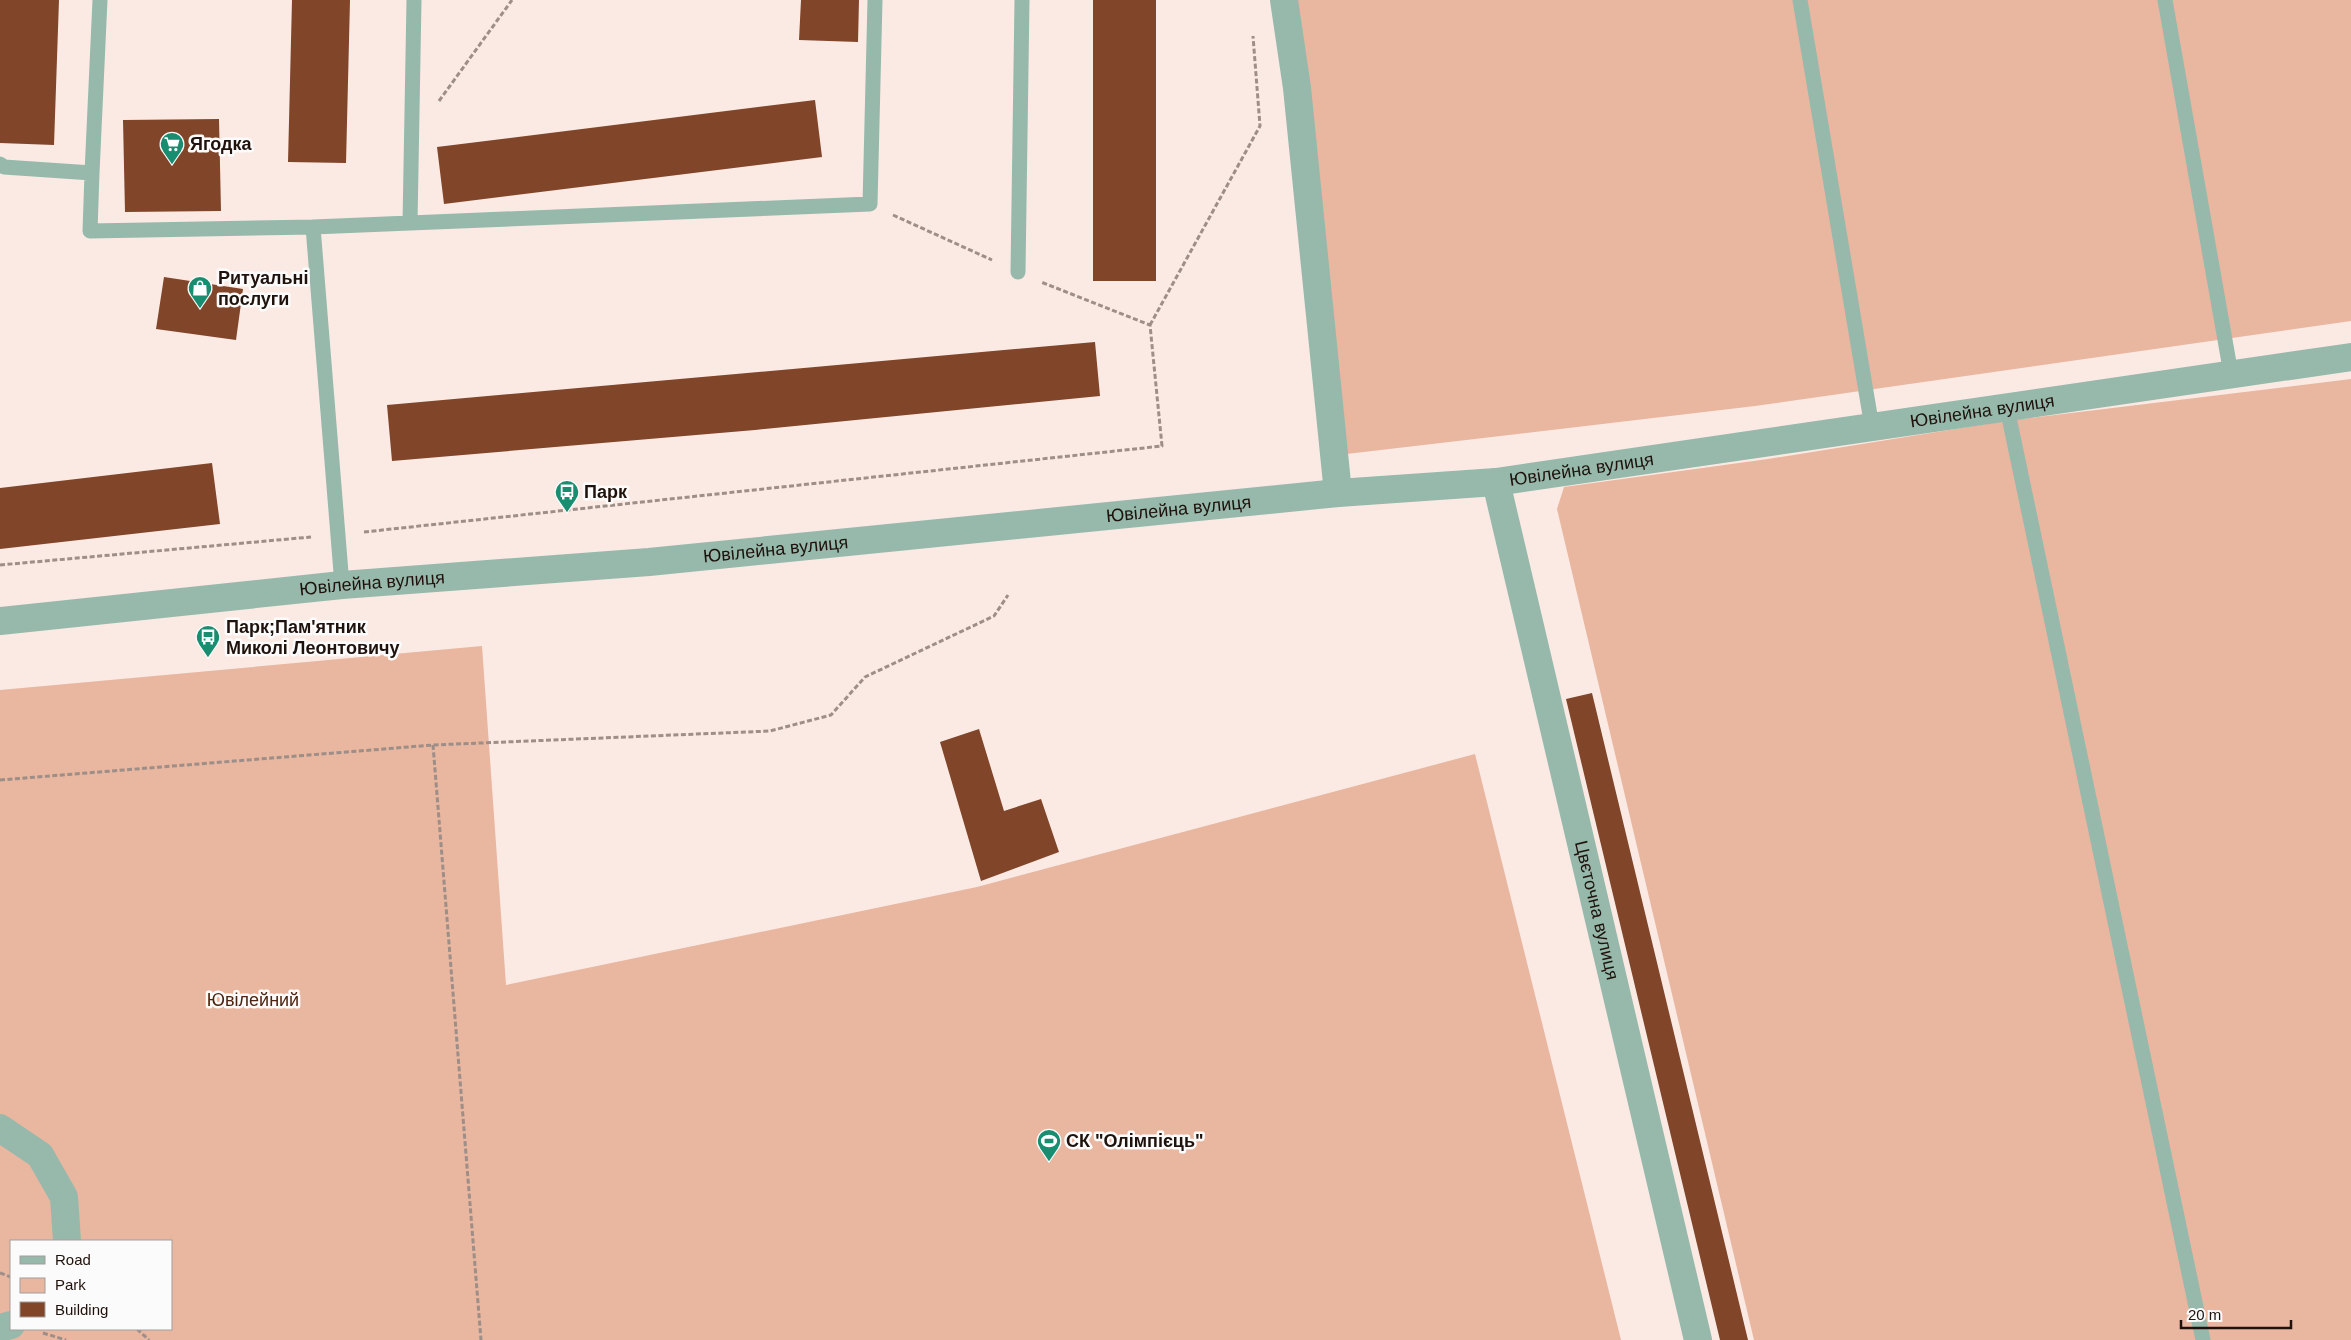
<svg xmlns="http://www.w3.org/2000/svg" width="2351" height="1340" viewBox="0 0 2351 1340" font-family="Helvetica,sans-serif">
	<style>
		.green { fill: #e9b6a0; fill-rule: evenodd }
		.building { fill: #814529 }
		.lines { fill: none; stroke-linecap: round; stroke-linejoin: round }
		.path { stroke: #9d8e87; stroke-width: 3; stroke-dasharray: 5 2.5; stroke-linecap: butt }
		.lane { stroke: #96b9ac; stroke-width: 15 }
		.street { stroke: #96b9ac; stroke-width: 28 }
		.labels { text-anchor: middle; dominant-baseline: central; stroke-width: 5; stroke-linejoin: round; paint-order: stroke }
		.poi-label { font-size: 18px; font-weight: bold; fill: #1f120c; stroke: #fbfbfb; text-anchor: start }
		.street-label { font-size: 18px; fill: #1f120c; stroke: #fbfbfb }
		.park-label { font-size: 18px; fill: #4f240e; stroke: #fbfbfb }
	</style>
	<rect width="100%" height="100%" fill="#faeae3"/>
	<path class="green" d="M1284,0H2351V321L1755,406L1338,455Z
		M2351,379V1340H1754L1557,509L1564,487L1768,459L2005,421Z
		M482,646L506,985L977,887L1475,754L1621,1340H0V690ZM11,1241H171V1329H11Z"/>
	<path class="building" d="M0,0H59L54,145L0,143Z
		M292,0H350L346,163L288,162Z
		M801,0H859L858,42L799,40Z
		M1093,0H1156V281H1093Z
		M815,100L822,157L444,204L437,147Z
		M219,119L221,211L125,212L123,120Z
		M164,277L243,289L236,340L156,329Z
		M1095,342L1100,396L755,430L392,461L387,405Z
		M212,463L220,524L0,549V488Z
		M1592,693L1748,1340H1720L1566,699Z
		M979,729L1004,811L1041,799L1059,852L981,881L940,742Z"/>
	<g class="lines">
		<path class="path" d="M439,101L512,0
			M893,215L992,260
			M1150,325L1260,126L1253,36
			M364,532L1162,446L1150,325L1041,282
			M0,565L311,537
			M433,745L481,1340
			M0,780L433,745L770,731L831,715L865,677L994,616L1008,595
			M0,1273L11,1277
			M137,1329L149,1340
			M43,1333L66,1340"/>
		<path class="lane" d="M1800,0L1872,427
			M2165,0L2231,374
			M0,164L4,167L92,173L90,231L313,227L342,585
			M92,173L100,0
			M410,223L870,204L875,0
			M313,227L410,223L414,0
			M1018,272L1022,0
			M2007,408L2203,1340"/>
		<g class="street">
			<path d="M1284,0L1297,88L1338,493"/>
			<path id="s1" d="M1496,482L1698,1340"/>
			<path id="s2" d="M0,621L342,585L649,562L1338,493L1496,482L2351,357"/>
			<path d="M0,1128L40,1155L64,1197L67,1241"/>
			<path d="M0,1328L11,1325"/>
		</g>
	</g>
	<defs>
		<g id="supermarket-pin" transform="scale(1.25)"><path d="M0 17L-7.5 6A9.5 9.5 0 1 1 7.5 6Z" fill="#188d6f" stroke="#fbfbfb"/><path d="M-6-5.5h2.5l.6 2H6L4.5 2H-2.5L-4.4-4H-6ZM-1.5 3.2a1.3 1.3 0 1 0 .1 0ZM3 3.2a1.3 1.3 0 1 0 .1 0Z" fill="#fff"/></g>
		<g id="shop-pin" transform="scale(1.25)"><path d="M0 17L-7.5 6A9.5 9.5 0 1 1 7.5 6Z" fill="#188d6f" stroke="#fbfbfb"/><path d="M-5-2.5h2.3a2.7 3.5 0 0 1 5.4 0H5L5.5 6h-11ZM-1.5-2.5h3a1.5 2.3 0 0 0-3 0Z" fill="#fff"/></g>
		<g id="bus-pin" transform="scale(1.25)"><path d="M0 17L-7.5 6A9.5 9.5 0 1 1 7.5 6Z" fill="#188d6f" stroke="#fbfbfb"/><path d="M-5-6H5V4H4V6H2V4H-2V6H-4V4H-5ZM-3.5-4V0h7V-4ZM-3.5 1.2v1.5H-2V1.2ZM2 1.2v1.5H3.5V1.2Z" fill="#fff"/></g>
		<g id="stadium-pin" transform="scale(1.25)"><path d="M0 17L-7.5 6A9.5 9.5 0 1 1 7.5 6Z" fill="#188d6f" stroke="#fbfbfb"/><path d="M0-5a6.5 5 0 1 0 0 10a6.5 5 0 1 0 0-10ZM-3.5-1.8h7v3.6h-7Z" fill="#fff"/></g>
	</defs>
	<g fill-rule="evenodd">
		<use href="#supermarket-pin" x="172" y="144"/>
		<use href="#shop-pin" x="200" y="288"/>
		<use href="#bus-pin" x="567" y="492"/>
		<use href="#bus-pin" x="208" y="637"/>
		<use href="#stadium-pin" x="1049" y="1141"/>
	</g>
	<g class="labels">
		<g class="poi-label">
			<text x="190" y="144">Ягодка</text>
			<text x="218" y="278">Ритуальні<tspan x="218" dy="21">послуги</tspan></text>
			<text x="584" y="492">Парк</text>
			<text x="226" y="627">Парк;Пам'ятник<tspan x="226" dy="21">Миколі Леонтовичу</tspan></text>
			<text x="1066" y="1141">СК "Олімпієць"</text>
		</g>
		<g class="street-label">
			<text stroke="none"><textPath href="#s2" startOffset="1994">Ювілейна вулиця</textPath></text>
			<text stroke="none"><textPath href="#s2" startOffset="1589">Ювілейна вулиця</textPath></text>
			<text stroke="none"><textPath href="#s2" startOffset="1184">Ювілейна вулиця</textPath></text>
			<text stroke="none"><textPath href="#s2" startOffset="779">Ювілейна вулиця</textPath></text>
			<text stroke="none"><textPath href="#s2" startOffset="374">Ювілейна вулиця</textPath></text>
			<text stroke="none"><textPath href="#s1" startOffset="440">Цвєточна вулиця</textPath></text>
		</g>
		<g class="park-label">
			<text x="253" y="1000">Ювілейний</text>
		</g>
	</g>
	<rect x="10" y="1240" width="162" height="90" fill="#fbfbfb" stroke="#a39e9b"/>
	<rect x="20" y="1256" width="25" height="8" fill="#96b9ac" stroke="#a39e9b"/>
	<text x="55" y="1265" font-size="15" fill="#1f120c">Road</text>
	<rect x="20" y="1278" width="25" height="15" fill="#e9b6a0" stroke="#a39e9b"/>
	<text x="55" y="1290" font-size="15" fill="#1f120c">Park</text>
	<rect x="20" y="1302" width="25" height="15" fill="#814529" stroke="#a39e9b"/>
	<text x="55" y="1315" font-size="15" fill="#1f120c">Building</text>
	<path d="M2181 1320v8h110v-8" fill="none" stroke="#1f120c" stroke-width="2.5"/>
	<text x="2188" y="1320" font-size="15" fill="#1f120c" stroke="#fbfbfb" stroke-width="4" paint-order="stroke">20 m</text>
</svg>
